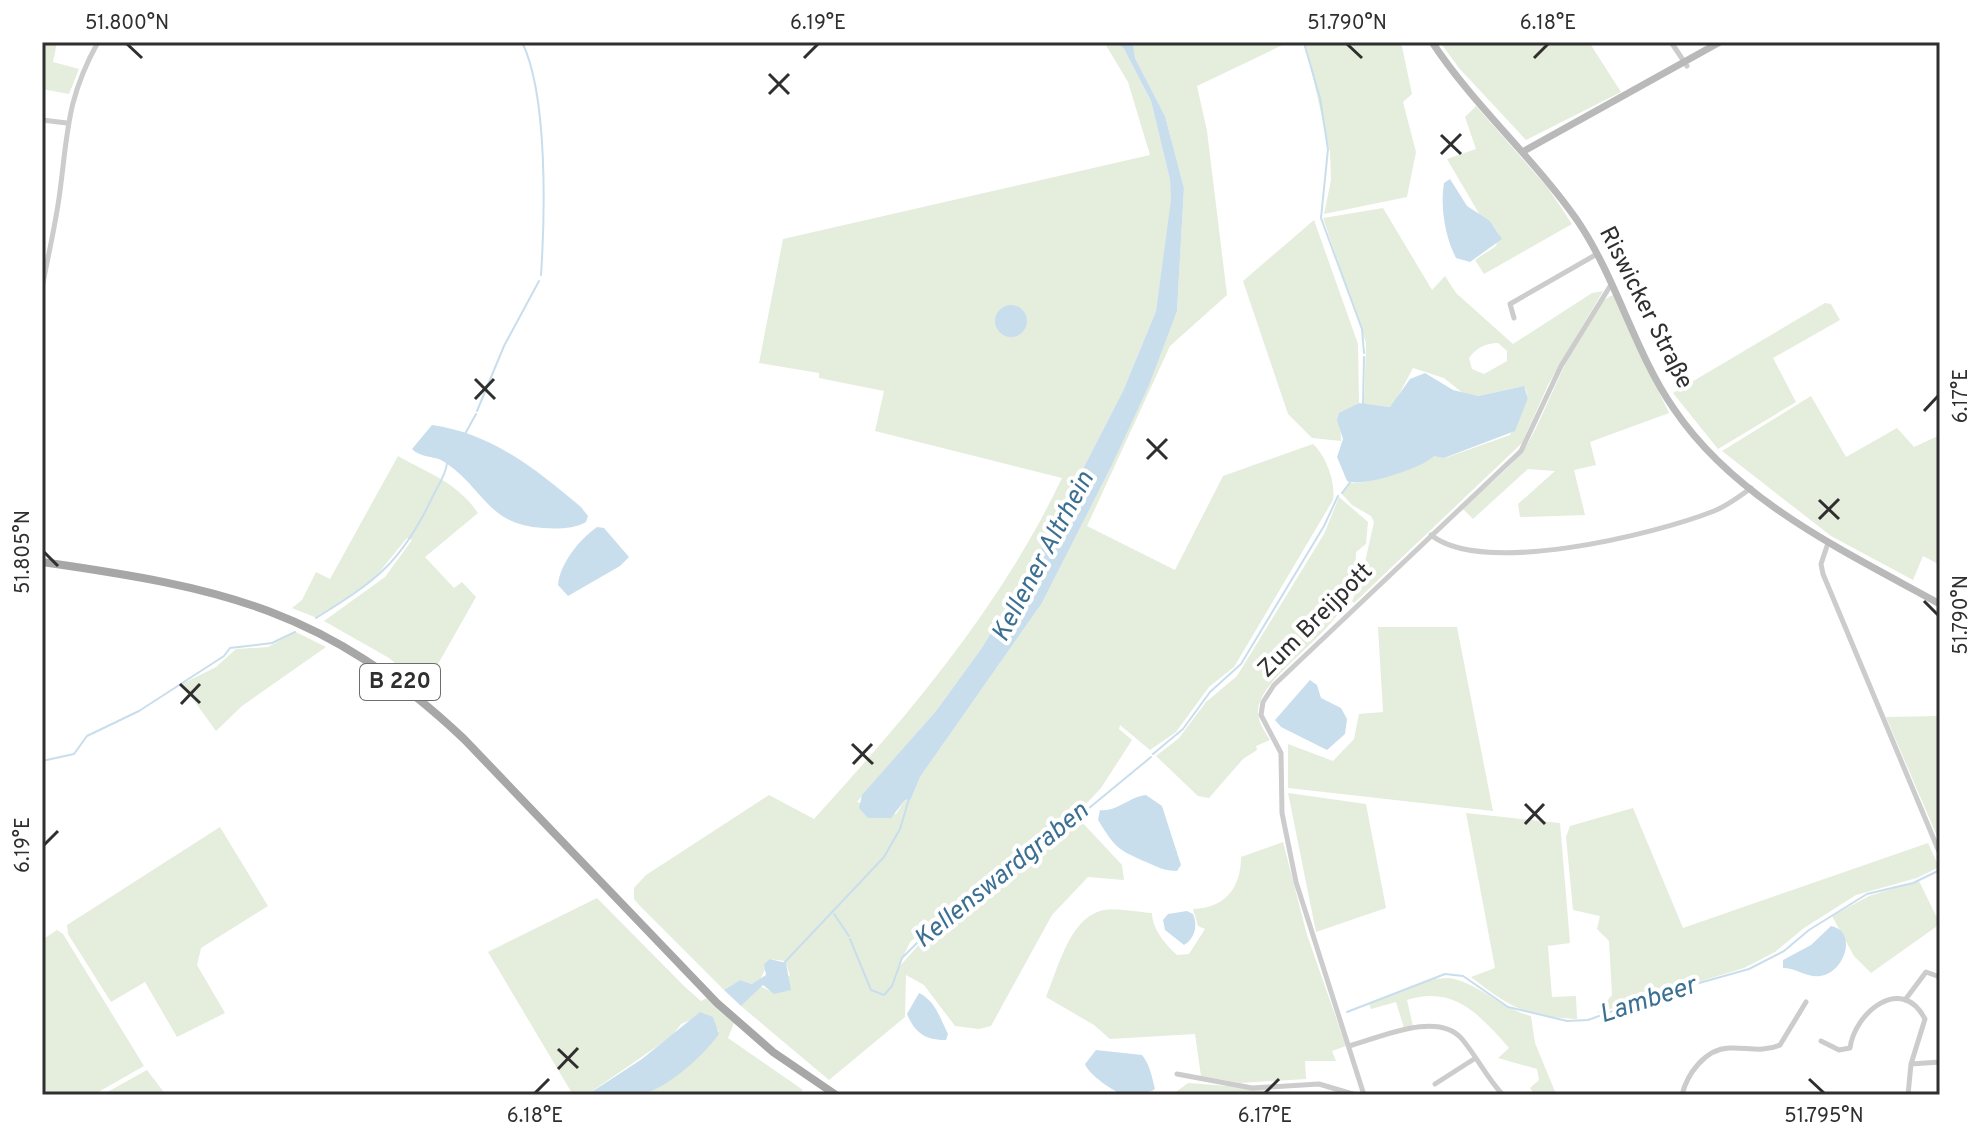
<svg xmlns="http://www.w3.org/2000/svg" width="1982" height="1137" viewBox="0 0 1982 1137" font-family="Overpass,sans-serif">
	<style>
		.green { fill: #e5eddd; fill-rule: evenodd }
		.water { fill: #c9deed }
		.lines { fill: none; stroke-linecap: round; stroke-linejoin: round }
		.stream { stroke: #c9deed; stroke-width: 2 }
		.street { stroke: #ccc; stroke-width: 5 }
		.secondary { stroke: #b9b9b9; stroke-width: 7 }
		.primary { stroke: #a7a7a7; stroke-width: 8 }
		.ticks { fill: none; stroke: #2f2f2f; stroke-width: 3 }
		.labels { text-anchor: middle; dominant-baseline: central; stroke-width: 8; stroke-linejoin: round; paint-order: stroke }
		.shield { fill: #fff; stroke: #6d6d6d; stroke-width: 2 }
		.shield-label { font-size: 22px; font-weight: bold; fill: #2f2f2f }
		.street-label { font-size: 24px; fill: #2f2f2f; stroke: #fff }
		.water-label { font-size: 26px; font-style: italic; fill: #3c7093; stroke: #fff }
		.neatline { fill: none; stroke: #2f2f2f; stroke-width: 3 }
		.ticks-label { font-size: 20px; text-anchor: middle; fill: #2f2f2f }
	</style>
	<rect width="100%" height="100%" fill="#fff"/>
	<path class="green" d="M42,42H57L53,62L79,69L69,94L42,89Z
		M1104,42H1117L1124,49L1151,101L1170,180L1172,200L1156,311L1123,391L1032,568L981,649L936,711L857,802L896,814L905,800L911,799L920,777L1042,603L1110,469L1177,311L1184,188L1165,116L1135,58L1131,42H1289L1197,86L1207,131L1227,295L1170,346L1087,526L1175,570L1223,476L1313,444C1326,456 1336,483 1333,500L1234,667L1209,687L1176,732L1150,750L1120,725L1119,729L1132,740L1101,788L1085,805L910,942L898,968L924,939L1079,819L1122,865L1124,880L1088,877L1052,915L991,1026L979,1029L955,1026L924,985L906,975L905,1017L829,1080L741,1006L760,986L770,991L790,975L785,961L770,959L760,980L752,984L740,980L724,990L640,906L634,899V888L646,875L769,795L814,819C910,713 1000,608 1062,478L875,431L884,391L819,378V373L759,363L783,239L1150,155L1128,82Z
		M1401,42L1412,94L1403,102L1416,152L1407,197L1324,214L1331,180L1330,152L1305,43Z
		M1440,42H1589L1621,92L1526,140L1459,68Z
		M1476,106L1548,188L1572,224L1484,274L1475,260L1496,246L1499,234L1490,221L1481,217L1447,159L1476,149L1465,117Z
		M1383,208L1432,290L1445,276L1456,293L1513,344L1592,293L1603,291L1548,385L1522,443L1354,603L1352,601L1361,580L1374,522L1371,516L1352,505L1341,493L1350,483C1365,485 1424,467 1434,455L1445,458L1510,435L1528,398L1526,389L1519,387L1478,396L1464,394L1444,378L1413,368L1394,404L1390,407L1364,404L1366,343L1323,218ZM1498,343L1507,351V361L1484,374L1472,369L1469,358C1476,348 1486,343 1498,343Z
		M1314,220L1358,344L1359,403L1340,413L1341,441L1312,438L1288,414L1243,281Z
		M1613,295L1669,413L1590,442L1596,465L1574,470L1585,515L1520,517L1518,504L1555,471L1528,469L1473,519L1462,508C1484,488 1512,468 1528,443C1546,415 1584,304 1613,295Z
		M1825,303L1831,304L1840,320L1773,358L1796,402L1718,449L1673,393Z
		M1811,396L1846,457L1897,428L1914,447L1940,435V565L1923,556L1913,580L1831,536L1722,451Z
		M398,456C428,473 458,483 478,513L425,557L454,588L462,582L476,597L425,687L389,658L324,621L385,577L412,540L407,538L372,581L317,618L292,608L302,600L316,572L330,579Z
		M1339,497L1368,522L1366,544L1356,552L1355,575H1358C1346,632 1258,674 1258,712C1258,722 1265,732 1270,740L1256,746L1257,750L1243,759L1209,798L1198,796L1156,756L1179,738L1206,702L1237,676L1324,534Z
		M1378,627H1457L1493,811L1288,788V744L1333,761L1354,739L1359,714L1383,712Z
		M296,632L326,647L242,706L216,731L182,684L216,667L236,649L268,647Z
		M1940,716V843L1886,717Z
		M1288,793L1366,804L1386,908L1316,932Z
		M1633,808L1683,928L1928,843L1939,867L1917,878L1856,895L1804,928L1775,952L1744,968L1597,1013L1612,995L1609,941L1597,929L1600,916L1573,910L1566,837L1570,826Z
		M1466,813L1560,823L1570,943L1548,946L1552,997L1576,996L1577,1019C1527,1017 1509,1007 1471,977L1495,968Z
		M220,827L268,906L201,948L197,965L225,1013L177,1037L145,982L111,1002L68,934L67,925Z
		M1283,842L1307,935L1346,1046L1332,1051L1336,1061H1305L1306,1079L1240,1083L1201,1076L1195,1034L1110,1039L1094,1025L1046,997C1057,971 1069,920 1100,911C1114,907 1137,912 1152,913C1152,929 1166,945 1177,955L1189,954L1205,929L1198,926L1193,909C1225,908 1241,888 1241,857Z
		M1919,881L1940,924L1871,973L1854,956L1832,916L1869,896Z
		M597,898L685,987L701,1001L707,998L734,1023L728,1038L803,1090L796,1095H643L692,1061L719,1031L705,1014L681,1024L672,1036L588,1094L573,1095L488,952Z
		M57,930L63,934L144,1066L93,1095H45L42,1091V940Z
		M1449,978C1479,983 1500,1008 1531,1016L1535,1043L1556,1094L1535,1095L1530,1088L1539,1080L1537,1069L1498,1058L1509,1048C1480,1015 1454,985 1407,1000L1413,1026L1404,1028L1396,1002L1371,1009L1369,1004L1433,979Z
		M147,1070L166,1095H102Z
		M1188,1083L1268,1089L1270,1095H1172Z"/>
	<path class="water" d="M1117,42L1133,45L1135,58L1165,116L1184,188L1177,311L1149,385L1110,469L1042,603L920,777L911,799L905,800L891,818H868L859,808L862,795L936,711L981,649L1032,568L1123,391L1156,311L1171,200L1170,180L1151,101L1124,49Z
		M1450,179L1467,206L1490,221L1502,239L1470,262L1456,258C1445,237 1440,206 1444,183Z
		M995 321a16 16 0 1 1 32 0a16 16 0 1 1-32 0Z
		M1425,373L1453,390L1478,396L1524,386L1528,398L1515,431L1444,458L1434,456C1423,468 1361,488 1347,481L1337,457L1343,439L1337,420L1339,413L1359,403L1390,407L1410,379Z
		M432,425C491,433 536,469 581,507L588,516L586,522C574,529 557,529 543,528C488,525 485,490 446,463C436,455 422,459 412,449Z
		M597,527L604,528L629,557L620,566L568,596L558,585C560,563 580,539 597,527Z
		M1310,680L1317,685L1321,698L1341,708L1347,719L1345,734L1327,750L1281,727L1275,720Z
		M1146,795L1162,806L1181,865L1177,871C1164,871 1158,867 1146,862C1116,849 1115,847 1098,820L1100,810C1118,812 1128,797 1146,795Z
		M1187,911L1193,914C1198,925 1195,939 1184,945L1165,930L1163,920L1168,914Z
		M1831,926C1858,931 1845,973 1820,976C1808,978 1796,968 1783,968V960L1811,945Z
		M770,959L786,963L791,990L774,994L763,985L741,1006L724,990L740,980L752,984L766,975L764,964Z
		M919,993C935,1000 941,1020 948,1034L946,1040C925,1040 915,1033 907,1014Z
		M700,1012L713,1017L719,1034C703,1056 671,1085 644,1094C629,1100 604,1095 587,1095L642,1059Z
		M1096,1050L1142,1055C1150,1065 1152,1077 1155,1089C1146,1094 1135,1098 1124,1095C1114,1092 1088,1074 1085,1064Z"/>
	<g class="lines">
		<path class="stream" d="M522,42C548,95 545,215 541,275
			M1304,43L1320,98L1328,149L1321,218L1362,329L1364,353
			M1363,404L1364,357
			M477,411L504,346L539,281
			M465,434L476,414
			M1342,493L1351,481
			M316,618C376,581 401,563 432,498C437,487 446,475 447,463
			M1153,754L1183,729L1210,692L1241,664L1324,526L1338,496
			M42,761L74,754L87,736L139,711L224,656L230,648L272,643L295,632
			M834,914L849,936
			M850,939L871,990L884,995L892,986L902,958L921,939L1020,865L1151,757
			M784,963L884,857L900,829L909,799
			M1347,1012L1445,974L1463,976L1508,1007L1567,1021L1588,1020L1660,994L1749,969L1784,951L1809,930L1867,894L1913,883L1940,870"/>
		<path class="street" d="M1671,42L1687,66
			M42,120L67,123
			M42,288C48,256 56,223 60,191C68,130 67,98 98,42
			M1514,318L1510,304L1597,254
			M1431,535C1483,577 1656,534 1714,511C1727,506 1739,497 1751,488
			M1828,543L1821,564L1823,574L1940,854
			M1905,1000L1926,972L1940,977
			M1821,1041L1839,1050L1850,1048C1855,1012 1902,974 1925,1019L1911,1064L1908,1095
			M1349,1046C1379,1038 1438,1010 1462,1039C1477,1057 1487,1078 1503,1095
			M1911,1064L1940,1062
			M1177,1074L1252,1088L1319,1084L1356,1095
			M1435,1084L1474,1059
			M1364,1095L1296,882L1282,813L1281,753L1261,715L1263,702L1274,685L1521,451L1561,366L1612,283
			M1682,1095C1687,1074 1705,1049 1729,1048C1747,1047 1762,1053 1780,1045L1806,1002"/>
		<path class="secondary" d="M1432,42C1474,106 1533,157 1577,220C1617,279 1634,351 1674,409C1736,501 1846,552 1940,604
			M1524,151L1720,42"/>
		<path class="primary" d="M42,562C224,588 326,609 464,739L717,1003L773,1052L836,1095"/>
	</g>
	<path class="ticks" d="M127,44L142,58M1347,44L1362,58M804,58L818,44M1534,58L1548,44M769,74L789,94M769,94L789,74M1441,135L1461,154M1441,154L1461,134M475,379L495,399M475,399L494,379M1924,411L1938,396M1147,439L1167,459M1147,459L1167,439M1819,500L1839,519M1819,519L1839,499M44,552L58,566M1924,601L1938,615M180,684L200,703M181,704L200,684M852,744L873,764M853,764L872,744M1525,804L1545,824M1525,824L1544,804M44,845L58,831M558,1049L578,1068M558,1069L578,1048M1809,1079L1824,1093M535,1093L549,1079M1265,1093L1279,1079"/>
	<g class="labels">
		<rect class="shield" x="360" y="664" width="80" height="36" rx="6"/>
		<g class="shield-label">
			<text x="400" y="682">B 220</text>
		</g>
		<g class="street-label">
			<text transform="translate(1645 308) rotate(63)">Riswicker Straße</text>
			<text transform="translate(1316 621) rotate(-45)">Zum Breijpott</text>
		</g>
		<g class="water-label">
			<text transform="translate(1044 557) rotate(-62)">Kellener Altrhein</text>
			<text transform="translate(1002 876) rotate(-39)">Kellenswardgraben</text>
			<text transform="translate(1648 1001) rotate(-18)">Lambeer</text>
		</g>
	</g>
	<rect width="1982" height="1137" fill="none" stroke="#ffffff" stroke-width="88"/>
	<rect x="44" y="44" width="1894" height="1049" class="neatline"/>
	<g class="ticks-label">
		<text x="127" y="29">51.800°N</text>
		<text x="818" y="29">6.19°E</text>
		<text x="1347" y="29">51.790°N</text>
		<text x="1548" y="29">6.18°E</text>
		<text transform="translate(1960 396) rotate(-90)" y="7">6.17°E</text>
		<text transform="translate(22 552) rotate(-90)" y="7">51.805°N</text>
		<text transform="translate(1960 615) rotate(-90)" y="7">51.790°N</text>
		<text transform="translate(22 845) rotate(-90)" y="7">6.19°E</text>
		<text x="535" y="1122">6.18°E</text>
		<text x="1265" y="1122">6.17°E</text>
		<text x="1824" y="1122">51.795°N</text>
	</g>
</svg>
